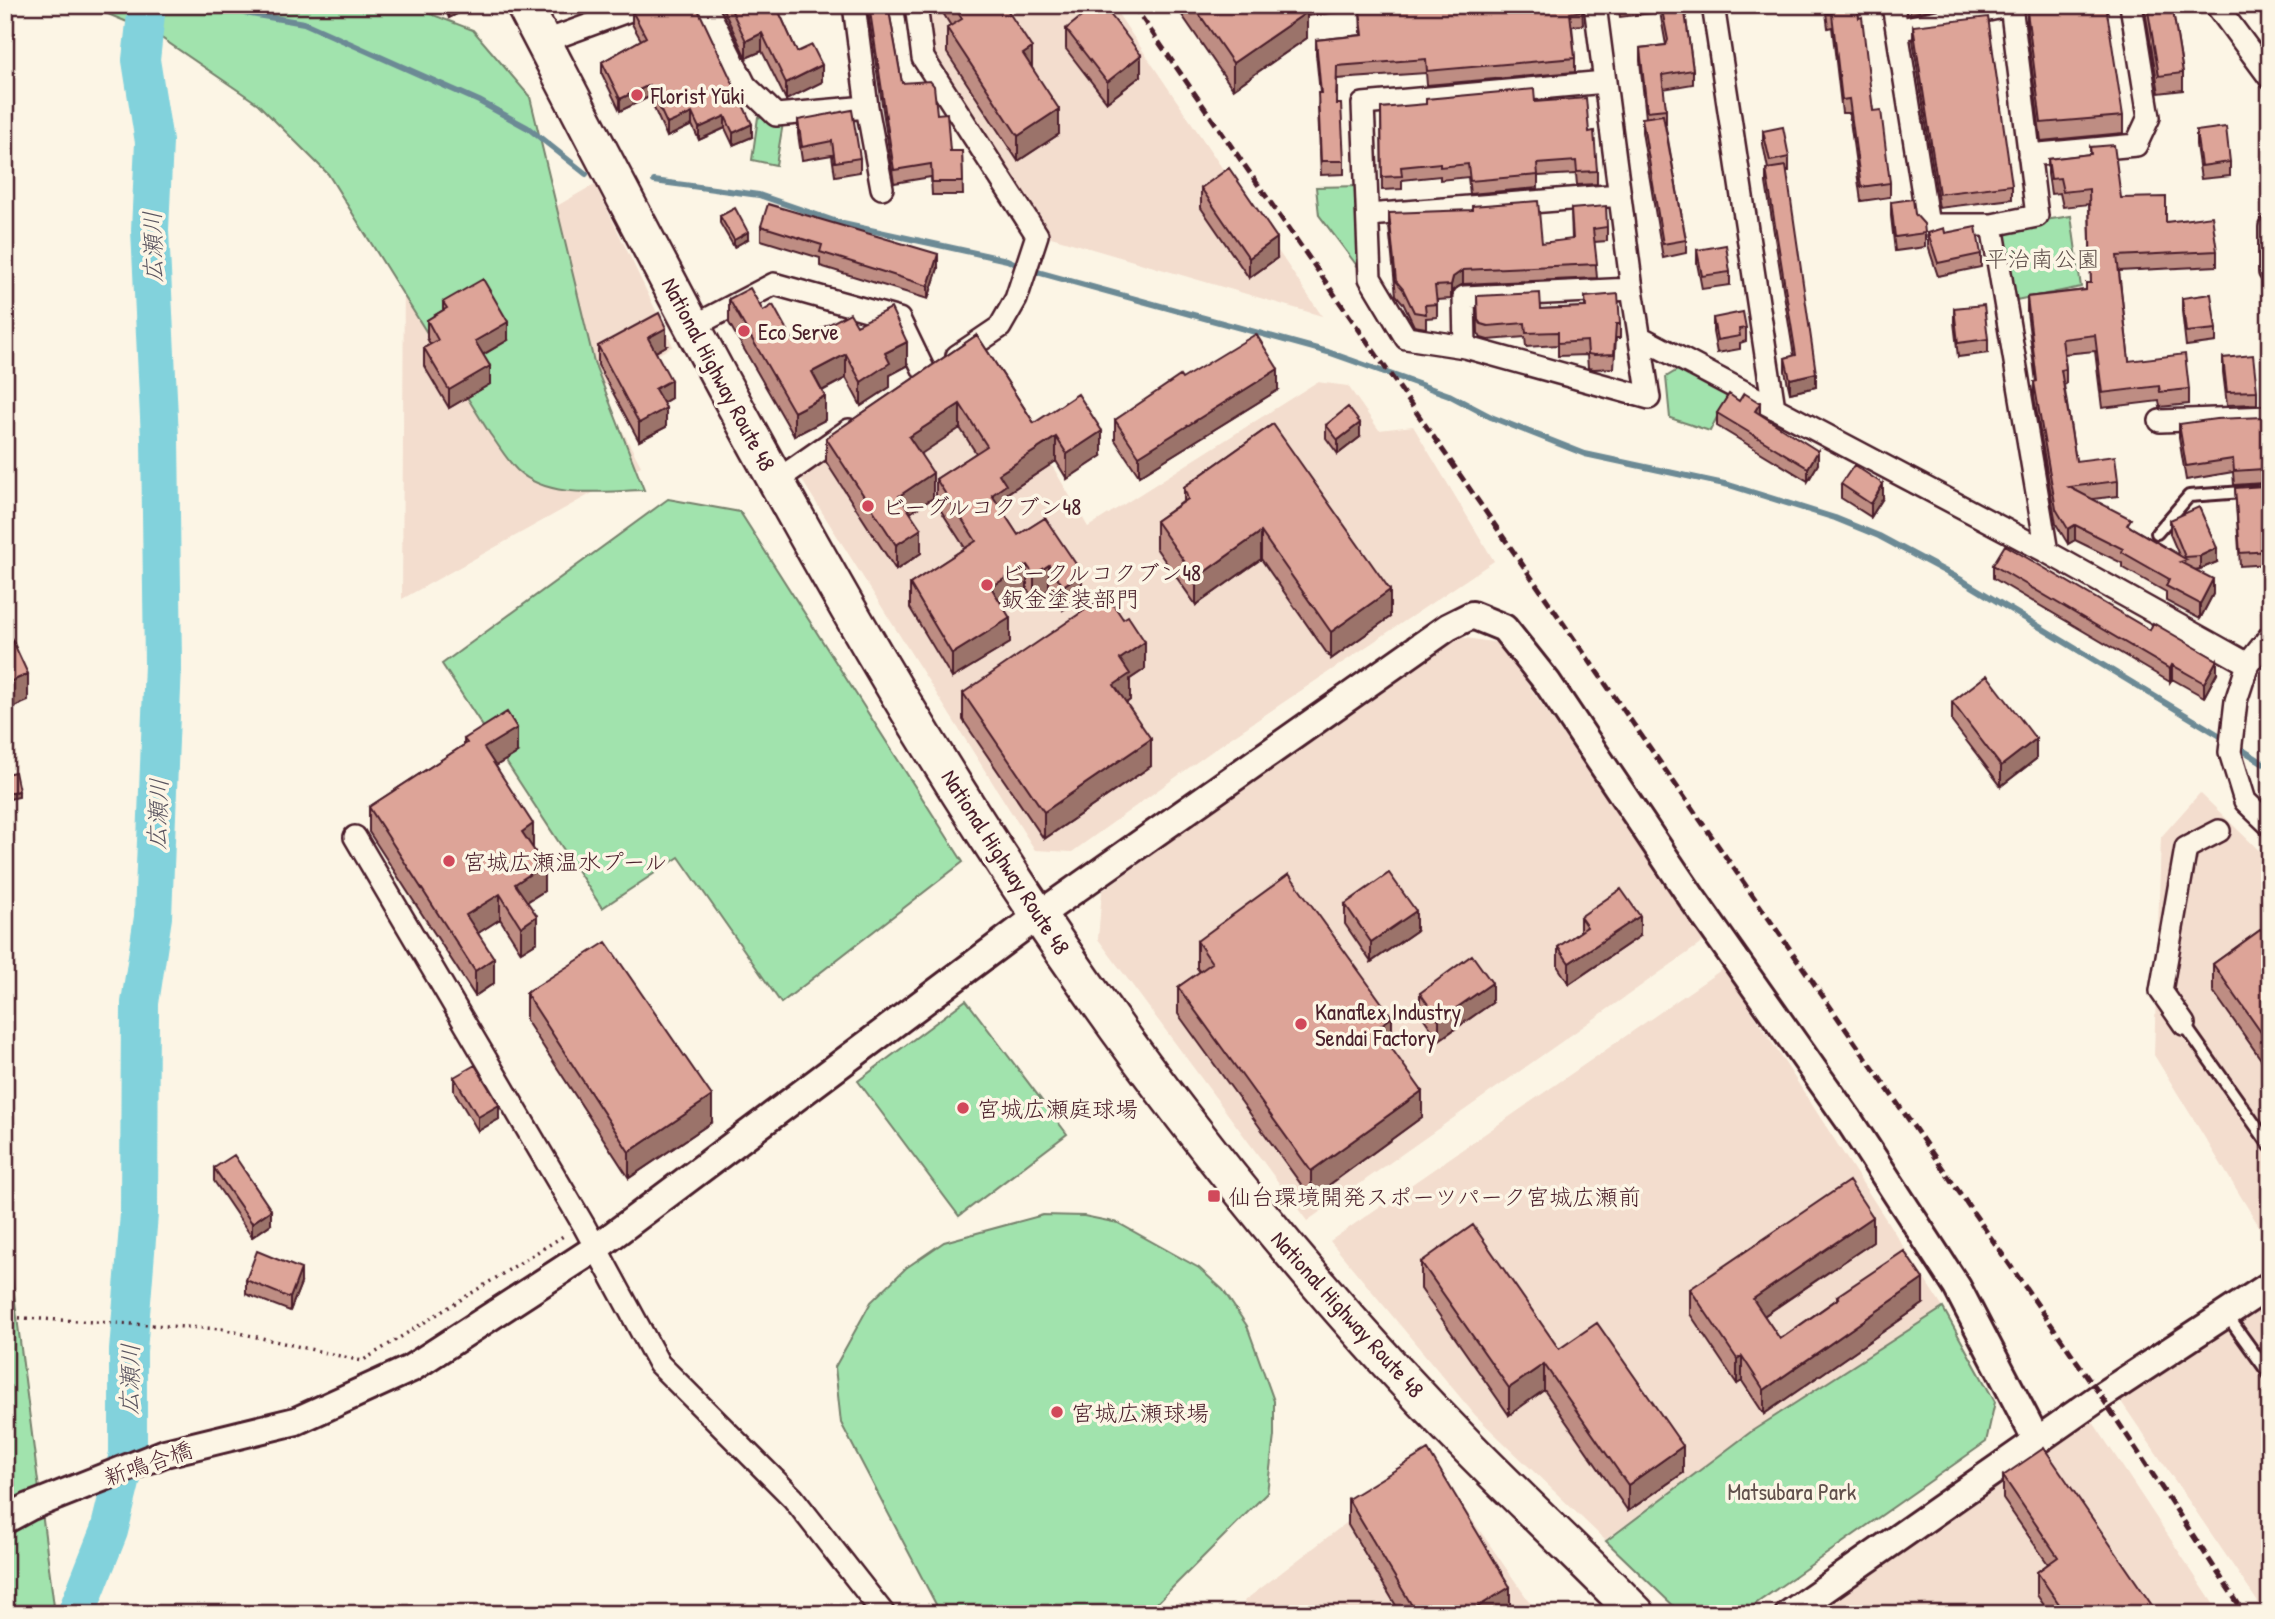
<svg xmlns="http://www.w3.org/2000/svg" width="2275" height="1619" viewBox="0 0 2275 1619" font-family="'Patrick Hand','Klee One',sans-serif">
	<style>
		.built { fill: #f3ddce }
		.green { fill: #a1e3ad; stroke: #76816c; stroke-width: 2 }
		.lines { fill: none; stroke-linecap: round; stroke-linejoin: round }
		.stream { stroke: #6c8a95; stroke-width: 6 }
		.river { stroke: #82d2dc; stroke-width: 38 }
		.service-casing { stroke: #4a1f2b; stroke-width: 16 }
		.minor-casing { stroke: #4a1f2b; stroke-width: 26 }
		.tertiary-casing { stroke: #4a1f2b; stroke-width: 32 }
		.trunk-casing { stroke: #4a1f2b; stroke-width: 40 }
		.path { stroke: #4a1f2b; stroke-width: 3.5; stroke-dasharray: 2 5; stroke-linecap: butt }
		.service { stroke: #fcf5e5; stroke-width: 10 }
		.minor { stroke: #fcf5e5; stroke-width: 21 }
		.tertiary { stroke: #fcf5e5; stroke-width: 26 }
		.trunk { stroke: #fcf5e5; stroke-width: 35 }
		.rail { stroke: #4a1f2b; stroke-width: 5; stroke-dasharray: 10 5; stroke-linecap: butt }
		.wall { fill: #be8d83; stroke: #4a1f2b; stroke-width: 2 }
		.shaded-wall { fill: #9b736a; stroke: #4a1f2b; stroke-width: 2 }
		.building { fill: #dda498; stroke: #4a1f2b; stroke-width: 2 }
		.poi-dot { fill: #d1495b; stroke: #fcf5e5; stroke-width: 2.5 }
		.labels { text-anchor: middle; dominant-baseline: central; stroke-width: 7; stroke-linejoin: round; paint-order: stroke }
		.poi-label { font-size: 23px; fill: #4a1f2b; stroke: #fcf5e5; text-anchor: start }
		.park-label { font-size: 23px; fill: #60504c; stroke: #fcf5e5 }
		.street-label { font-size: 23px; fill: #4a1f2b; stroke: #fcf5e5 }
		.water-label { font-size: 24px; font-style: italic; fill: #5b5560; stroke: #fcf5e5 }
	</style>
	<rect width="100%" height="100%" fill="#fcf5e5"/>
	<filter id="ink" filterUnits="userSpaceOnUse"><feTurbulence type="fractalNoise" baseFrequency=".0143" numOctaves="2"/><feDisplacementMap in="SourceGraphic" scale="14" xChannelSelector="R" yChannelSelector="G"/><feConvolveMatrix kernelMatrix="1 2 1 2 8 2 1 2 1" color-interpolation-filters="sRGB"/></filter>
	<g filter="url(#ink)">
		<path class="built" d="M928,5H1112L1322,316L1051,237L934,51Z
			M595,184L673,346L600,388L641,466L402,599L404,271L484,248Z
			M982,346L1088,527L1317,382L1348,386L1379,430L1413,426L1494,561L1226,741L1072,852L1035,850L798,474Z
			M1453,636L1499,643L1706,940L1307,1221L1098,939L1102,891Z
			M2200,793L2270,861V1244L2154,1055L2161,837Z
			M1724,968L1943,1308L1752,1431L1605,1540L1475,1415L1330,1241Z
			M2270,1299V1614H2266L2120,1400Z
			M2089,1416L2220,1614H1807Z
			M1430,1459L1538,1614H1251L1244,1601Z"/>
		<path class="green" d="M86,5H417L420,10L473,30L530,97L594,362L644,490C603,491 549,500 517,470C507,460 499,446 490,434L328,174L258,104L154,33Z
			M758,117L783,123L776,165L752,160Z
			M1360,186L1361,271L1319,215L1316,187Z
			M2071,216L2081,287L2016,300L2003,241L2012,225Z
			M1681,368L1729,393L1710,431L1670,418L1666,377Z
			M668,499L740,512L963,862L781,1003L679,857L602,908L442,664Z
			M966,1000L1067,1134L959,1216L858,1081Z
			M1043,1215L1084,1216L1118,1223L1199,1268L1223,1290L1247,1326L1274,1401V1436L1267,1493L1146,1614H941L841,1423L835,1367L871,1302L906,1268L944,1242Z
			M5,1237L8,1247L55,1614H5Z
			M1943,1308L1995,1402L1986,1442L1741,1614H1682L1606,1541L1752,1431Z"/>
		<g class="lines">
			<path class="stream" d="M225,5L245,13L304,23L479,101L528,128L586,174
				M654,181L759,195L843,224L1007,260L1030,270L1328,352L1449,395L1491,417L1585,454L1729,485L1835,518L1879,536L1965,582L2227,740
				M2236,746L2270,767"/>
			<path class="river" d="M76,1614L109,1531L128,1454V1351L139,1214L140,1003L153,917L163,664L160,438L150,230L154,142L141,60L147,5"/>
			<g class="service-casing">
				<path id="service" d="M2157,533L2189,496L2270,490
					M2184,1024L2270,1146
					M2226,1314L2270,1375"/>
			</g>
			<g class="minor-casing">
				<path id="minor" d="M705,5L745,85L776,115L867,107L854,5
					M916,5L923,58L1037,235L1016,299L1000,327L957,356
					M1595,5L1632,289L1464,297L1465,347L1406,338L1370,278L1363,104L1605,82
					M1713,5L1774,408
					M1893,5L1928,225H1992L2037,216L2011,5L1897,30
					M2216,5L2270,78
					M543,42L644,5
					M867,107L882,188
					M2029,155L2136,145L2149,117L2131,5
					M1368,215L1620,195
					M1992,225L2047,552L2248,664
					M2270,227V272
					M694,326L774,284L899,319L927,377
					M1640,337L2047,552
					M1465,347L1649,398L1632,289
					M2160,421L2270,417
					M776,481L849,430
					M2270,636L2248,664L2236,701L2230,752L2245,801L2270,825
					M355,837L583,1224L659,1364L793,1498L884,1614
					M2184,1024L2161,991L2186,848L2219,831"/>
			</g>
			<g class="tertiary-casing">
				<path id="tertiary" d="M5,1520L29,1507L165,1453L296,1421L410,1369L596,1248L1039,915L1448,627L1472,615L1504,628L1547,682L1692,898L1848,1119L1957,1287L2037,1441
					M1789,1614L2101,1396L2270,1285"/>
			</g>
			<g class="trunk-casing">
				<path id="trunk" d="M524,5C722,385 921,778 1184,1118C1272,1233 1366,1344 1468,1447C1524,1504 1582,1557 1637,1614"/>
			</g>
			<path class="path" d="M5,1317L222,1329L362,1361L565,1235"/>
			<use href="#service" class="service"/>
			<use href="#minor" class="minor"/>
			<use href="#tertiary" class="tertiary"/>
			<use href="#trunk" class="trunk"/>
			<path class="rail" d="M1133,5L2101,1396L2245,1614"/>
		</g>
		<path class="wall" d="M443,5H475L449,18Z
			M721,5H776L797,52L822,82L786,100L762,51L746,58Z
			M867,5H890L889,11L902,83L937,114L950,151H962L963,195H932L931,177L894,183Z
			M940,5H1004L1032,68L1059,134L1018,161L947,53V28L951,26L940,8Z
			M1175,5H1347V11L1307,16V38L1233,89Z
			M1387,5H1582L1583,25L1572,26L1575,58V72L1427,85L1426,73L1337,79V104L1344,161V174L1321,175L1318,107L1320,93L1316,54V40L1361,35L1360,10L1387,7Z
			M1618,5H1684L1693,70V84L1663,89L1666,109V123H1665L1686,240V253L1663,258L1642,132V118H1646L1640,61V48L1666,45L1660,12L1620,17Z
			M1825,5H1857L1873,111L1890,183V197L1861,201L1849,113H1842L1832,27L1828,28Z
			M2144,5H2172L2183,73V90L2159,93Z
			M632,11L752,137L733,145L725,128L699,140L692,125L667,137L649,97L620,111L602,74V62L641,40L632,24Z
			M2027,11L2123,116V133L2041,141L2027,29Z
			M1913,26L2012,185V199L1939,208L1913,40Z
			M1066,29L1141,76L1107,102L1066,49Z
			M1535,102L1589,132L1597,171V184L1577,185L1576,174L1538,176V188L1470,194L1468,177L1440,180V176L1402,180V189L1382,190L1381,108Z
			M798,120L860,158V172L835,176L832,155L802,160L798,134Z
			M1763,131L1789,157V171H1786L1816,387L1790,393L1785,371V358L1794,356L1766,183V169H1768L1763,144Z
			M2196,131L2230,162V176L2201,179L2196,145Z
			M2090,147L2121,198L2166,222L2217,251V266L2119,271L2129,361L2189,389V404L2160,407L2159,401L2102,408L2095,351L2064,354L2066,369V384L2064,385L2076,461L2118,481V496L2093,499L2131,527L2179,555L2170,534V520L2217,562L2200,569L2194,570L2213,594L2200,619L2166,601V592L2122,567V563L2075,540L2068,544L2056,524L2034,397V382H2036L2027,312V297L2086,290V283H2091L2089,204L2063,207L2060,193L2051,194L2048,174V159L2090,154Z
			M1201,188L1277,258L1249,278L1201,208Z
			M1891,202L1915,214L1925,233V247L1895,251L1891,216Z
			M1571,209L1607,227V241L1594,242L1597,278L1463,284L1453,290L1451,299L1437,300V317L1426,318V328L1414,326L1403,303L1396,295L1389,226V213L1542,243L1572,240Z
			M720,216L748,239L734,247L720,223Z
			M761,226L938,268L928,299L820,266V258L761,240Z
			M1928,233H1945L1981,254V267L1938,276L1928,246Z
			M1697,250L1730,272V285L1702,289L1697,263Z
			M1477,296L1541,309L1585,307V297L1620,324V338H1616L1614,368L1594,369L1588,368L1587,355L1558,356V345L1526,347L1525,337L1488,340L1481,338L1478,333Z
			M2182,298L2216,329V342L2186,346L2182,311Z
			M729,299L794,343L857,325L907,366L890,375V387L861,406L846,378L822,391L825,420L794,436L729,323Z
			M443,302L508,340L483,355L490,384L449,408L424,366V348L430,344L427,338V320L443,310Z
			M1954,308L1988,339V353L1958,357L1954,322Z
			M1713,318L1746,328V341L1740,343V349L1717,353L1713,332Z
			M977,335L1034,423L1102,456L1067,479L1056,461L1006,494V510L1003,512L1018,535L1045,518L1082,598L1063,610L1049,589L1034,600L1027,589L1002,605L1010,643L952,678L910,608V584L965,548L936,503V479L976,453L960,428L920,454L933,498L910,513L921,553L896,570L826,462V438Z
			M598,346H666L656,352L671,398L663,403L666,427L639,441L598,365Z
			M2223,358L2257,391V404L2227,405L2223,372Z
			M1182,379L1278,390L1139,476L1115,440V420Z
			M1717,413L1760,414L1818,464L1808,481L1717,426Z
			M1273,424L1390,617L1331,659L1261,559L1196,605L1156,548V521L1184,501V487Z
			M2179,424L2266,465V479H2263V483L2234,485L2233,472L2186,480L2179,438Z
			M1326,425L1360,437L1338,454L1326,438Z
			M1841,484L1883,498L1871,517L1841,498Z
			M2235,488L2266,510L2270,509V541H2268L2269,564L2240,566Z
			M1993,565L2217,673L2204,697L2172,679L2170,682L1993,578Z
			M1145,669L1130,679V700L1126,703L1151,766L1044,839L963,720V693Z
			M1952,702L2036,759L2001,786L1952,722Z
			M464,739L517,753L496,766L533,848L544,891L527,902L537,942L521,952L500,919L478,933L494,983L475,996L369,832V807L464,745Z
			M1345,904L1416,931L1371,962L1345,924Z
			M1580,917L1640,936L1569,984L1558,967V947L1580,932Z
			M2270,923V1072L2213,991V964Z
			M1197,941L1392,1044L1390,1045L1422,1117L1311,1198L1178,1014V987L1200,972L1197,968Z
			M526,993L712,1122L629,1178L526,1020Z
			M1420,993L1492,1003L1439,1040L1420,1013Z
			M454,1077L499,1119L478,1131L454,1091Z
			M214,1168L271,1224L252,1237L214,1181Z
			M1873,1242L1764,1316L1780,1339L1837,1299V1296L1923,1304L1764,1414L1742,1381L1737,1384L1690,1314V1289Z
			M1421,1262L1559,1349L1683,1473L1628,1511L1544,1390L1509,1415L1421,1289Z
			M246,1280L301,1283L290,1311L246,1294Z
			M2003,1476L2158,1614H2050L2037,1595V1572L2048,1564L2003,1499Z
			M1348,1499L1510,1614H1401L1348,1525Z"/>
		<path class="shaded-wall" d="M424,5H434L424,10Z
			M456,5H475L449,18V9Z
			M1910,5H1936V8L1910,14Z
			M1307,12V38L1233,89V63Z
			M762,33V51L746,58V41Z
			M1032,48V73L1023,54Z
			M1141,55V76L1107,102V82Z
			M822,65V82L786,100V83Z
			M649,85V97L620,111V99Z
			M1059,109V134L1018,161V136Z
			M692,113V125L667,137V124Z
			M725,116V128L699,140V128Z
			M752,124V137L733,145V133Z
			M748,232V239L734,247V240Z
			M1277,238V258L1249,278V258Z
			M938,254V268L928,299V286Z
			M1463,270V284L1453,290L1451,299V285L1453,277Z
			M508,322V340L475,359V341Z
			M666,328V346L648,356V338Z
			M907,342V366L890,375V387L861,406V382L885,353Z
			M846,354V378L812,396V372Z
			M490,366V384L449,408V390Z
			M1278,369V390L1139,476V456Z
			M1816,373V387L1790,393V379Z
			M671,380V398L655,407V389Z
			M825,396V420L794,436V412Z
			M1760,403V417L1755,411Z
			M960,404V428L909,462V437Z
			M666,408V427L639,441V423Z
			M1360,423V437L1338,454V440Z
			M1102,431V456L1067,479V454Z
			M1056,437V461L1006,494V510L992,519V495L999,474Z
			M1818,451V464L1808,481V468Z
			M933,473V498L899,520V496Z
			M1883,484V498L1871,517V504Z
			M2075,525V540L2068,544V529Z
			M921,529V553L896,570V545Z
			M1261,532V559L1196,605V578Z
			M2217,548V562L2200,569V556Z
			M1027,565V589L991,612V587Z
			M1049,565V589L1034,600V575Z
			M1082,573V598L1063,610V586Z
			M2213,579V594L2200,619V604Z
			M1390,590V617L1331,659V632Z
			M1010,618V643L952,678V654Z
			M1145,642V669L1130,679V700L1114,712V685L1120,659Z
			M2217,660V673L2204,697V683Z
			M2172,665V679L2170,682V669Z
			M28,674V701L5,711V684Z
			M517,728V753L484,773V748Z
			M1151,739V766L1044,839V812Z
			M2036,739V759L2001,786V766Z
			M19,791V797L5,800V793Z
			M533,824V850L522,832Z
			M544,865V891L515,909V884Z
			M500,894V919L466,941V915Z
			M1416,911V931L1371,962V942Z
			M537,916V942L521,952V927Z
			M1640,916V936L1569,984V963Z
			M494,958V983L475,996V971Z
			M1492,983V1003L1439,1040V1020Z
			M1392,1017V1044L1377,1055V1028Z
			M1422,1091V1117L1311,1198V1171Z
			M712,1096V1122L629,1178V1152Z
			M499,1105V1119L478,1131V1117Z
			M271,1210V1224L252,1237V1223Z
			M1873,1217V1242L1753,1323V1299Z
			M301,1269V1283L290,1311V1298Z
			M1923,1279V1304L1764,1414V1390Z
			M1742,1356V1381L1737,1384V1359Z
			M1544,1364V1390L1509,1415V1388Z
			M1683,1446V1473L1628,1511V1485Z
			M1510,1587V1614H1466Z"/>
		<path class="building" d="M447,5H456L449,9Z
			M648,5H696L752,124L733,133L725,116L699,128L692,113L667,124L649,85L620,99L602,62L646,37L632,11Z
			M729,5H776L797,52L812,45L822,65L786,83L762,33L746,41Z
			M869,5H888L902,83L930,81L934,86L937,114L947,113L950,151H962L963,182H932L931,164L894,170Z
			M953,5H1004L1032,48L1023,54L1059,109L1018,136L947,28L962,19Z
			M1096,5H1103L1141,55L1107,82L1066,29Z
			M1193,5H1307V12L1233,63Z
			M1388,5H1582L1583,11L1570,13L1575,58L1427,71L1426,59L1337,66L1336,104H1341L1344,161H1321L1318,93H1321L1316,40L1363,35L1360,10L1389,7Z
			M1661,5H1684L1693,70L1662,75L1666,109L1647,111L1640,48L1666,45L1668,40Z
			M1827,5H1857L1859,18L1862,17L1873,111L1881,110L1890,183L1861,187L1849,99L1842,100L1832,14H1828Z
			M2073,5H2106L2123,116L2041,123L2027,11Z
			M2147,5H2172L2183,73L2159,76Z
			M1988,17L2012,185L1939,194L1913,26Z
			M1534,89L1535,102L1586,98L1589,132L1594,131L1597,171L1577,172L1576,161L1537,164L1538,175L1470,181L1468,164L1440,167V163L1401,167L1402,176L1382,177L1381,108L1426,104V99Z
			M852,110L860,158L835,162L832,141L802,147L798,120Z
			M1663,115L1686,240L1663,244L1642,118Z
			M1783,127L1789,157L1770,161L1763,131Z
			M2226,127L2230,162L2201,166L2196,131Z
			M2114,145L2121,198L2166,197V222L2212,216L2217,251L2117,256L2129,361L2185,354L2189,389L2160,392L2159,386L2102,393L2095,335L2062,339L2066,369L2061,370L2076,461L2115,456L2118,481L2069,487L2131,519L2127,525L2187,560L2180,562L2213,579L2200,604L2166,586L2169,579L2122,552L2123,549L2075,525L2068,529L2056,509L2034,382L2037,381L2027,297L2086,290V283H2091L2089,189L2063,192L2060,178L2051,179L2048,159L2091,154L2090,147Z
			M1786,166L1816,373L1790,379L1785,358L1796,355L1766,169Z
			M1229,168L1277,238L1249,258L1201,188Z
			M1913,199L1915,214L1924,224L1925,233L1895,237L1891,202Z
			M1538,201L1542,243L1573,239L1571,209L1606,206L1607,227L1593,229L1597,264L1463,270L1453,277L1451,285L1435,286L1437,304L1425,305L1426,314L1414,312L1403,289L1396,281L1389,213L1472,210V206Z
			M768,204L938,254L928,286L820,252L822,245L761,226Z
			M735,208L748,232L734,240L720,216Z
			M1976,227L1981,254L1938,263L1928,233L1944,228L1945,233Z
			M1726,245L1730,272L1702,276L1697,250Z
			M483,279L508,322L475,341L490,366L449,390L424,348L438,340L427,320L447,308L443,302Z
			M750,288L763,311L773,305L794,343L850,313L857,325L891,308L907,342L885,353L890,363L861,382L846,354L812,372L825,396L794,412L729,299Z
			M1540,293L1541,309L1586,307L1585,297L1618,294L1620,324H1616L1614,354L1594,355L1588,354L1587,341L1558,343V332L1526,333L1525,323L1488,326L1481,324L1478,320L1477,296Z
			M2211,294L2216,329L2186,332L2182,298Z
			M1984,305L1988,339L1958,343L1954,308Z
			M1743,312L1746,328L1739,329L1740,336L1717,340L1713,318Z
			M659,313L666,328L648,338L671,380L655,389L666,408L639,423L598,346Z
			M1256,334L1278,369L1139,456L1115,420L1180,376L1182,379Z
			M977,335L1034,423L1078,394L1102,431L1067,454L1056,437L999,474L1006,485L992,495L1018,535L1045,518L1082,573L1063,586L1049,565L1034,575L1027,565L991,587L1010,618L952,654L910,584L976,541L936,479L987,446L960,404L909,437L933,473L899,496L921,529L896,545L826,438Z
			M2253,355L2257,391L2227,392L2223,358Z
			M1744,393L1760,403L1755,411L1818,451L1808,468L1717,413L1729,394L1739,401Z
			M1348,407L1360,423L1338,440L1326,425Z
			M2263,417L2266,465L2262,466L2263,469L2234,471L2233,459L2186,466L2179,424L2216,419Z
			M1273,424L1390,590L1331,632L1261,532L1196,578L1156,521L1188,499L1184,487Z
			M1854,465L1883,484L1871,504L1841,484Z
			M2264,486L2266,510L2270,509V528H2267L2269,551L2240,553L2235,488Z
			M2199,507L2217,548L2200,556L2185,557L2170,520Z
			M2005,545L2150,630L2153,623L2217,660L2204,683L2172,665L2170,669L1993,565Z
			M1107,595L1123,619L1128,616L1145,642L1120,659L1130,674L1114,685L1151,739L1044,812L963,693Z
			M5,624L28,674L5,684Z
			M1987,675L2036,739L2001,766L1952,702Z
			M507,712L517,728L484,748L533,824L522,832L544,865L515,884L537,916L521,927L500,894L466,915L494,958L475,971L369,807L467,743L464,739Z
			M15,772L19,791L5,793V774Z
			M1389,873L1416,911L1371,942L1345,904Z
			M1289,874L1392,1017L1377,1028L1422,1091L1311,1171L1178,987L1212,963L1197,941Z
			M1621,889L1640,916L1569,963L1558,947L1587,927L1580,917Z
			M2270,923V1045L2213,964Z
			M606,942L712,1096L629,1152L526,993Z
			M1472,955L1492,983L1439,1020L1420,993Z
			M475,1065L499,1105L478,1117L454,1077Z
			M234,1155L271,1210L252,1223L214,1168Z
			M1849,1181L1873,1217L1753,1299L1780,1339L1839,1298L1837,1296L1904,1251L1923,1279L1764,1390L1742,1356L1737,1359L1690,1289Z
			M1473,1225L1559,1349L1597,1323L1683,1446L1628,1485L1544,1364L1509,1388L1421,1262Z
			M257,1251L301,1269L290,1298L246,1280Z
			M2044,1448L2158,1614H2066L2037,1572L2058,1557L2003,1476Z
			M1428,1450L1510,1587L1466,1614H1417L1348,1499Z"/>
	</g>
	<g class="poi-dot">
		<circle cx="637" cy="95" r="7"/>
		<circle cx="744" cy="331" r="7"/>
		<circle cx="868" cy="506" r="7"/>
		<circle cx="987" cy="585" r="7"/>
		<circle cx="449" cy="861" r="7"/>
		<circle cx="1301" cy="1024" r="7"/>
		<circle cx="963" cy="1108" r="7"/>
		<rect x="1207" y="1189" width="14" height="14" rx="3.5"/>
		<circle cx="1057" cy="1412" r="7"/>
	</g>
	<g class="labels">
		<g class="poi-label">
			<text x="651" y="95">Florist Yūki</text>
			<text x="758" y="331">Eco Serve</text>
			<text x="882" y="506">ビーグルコクブン48</text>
			<text x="1001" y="572">ビークルコクブン48<tspan x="1001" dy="26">鈑金塗装部門</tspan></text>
			<text x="463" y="861">宮城広瀬温水プール</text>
			<text x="1315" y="1011">Kanaflex Industry<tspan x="1315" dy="26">Sendai Factory</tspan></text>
			<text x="977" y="1108">宮城広瀬庭球場</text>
			<text x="1228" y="1196">仙台環境開発スポーツパーク宮城広瀬前</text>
			<text x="1071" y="1412">宮城広瀬球場</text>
		</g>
		<g class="park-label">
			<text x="2042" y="258">平治南公園</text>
			<text x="1792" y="1491">Matsubara Park</text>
		</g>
		<g class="street-label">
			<text transform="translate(719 374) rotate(62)">National Highway Route 48</text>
			<text transform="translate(1006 862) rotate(57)">National Highway Route 48</text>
			<text transform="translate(1348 1314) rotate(48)">National Highway Route 48</text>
			<text transform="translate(148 1463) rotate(-19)">新鳴合橋</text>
		</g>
		<g class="water-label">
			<text transform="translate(152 247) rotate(-91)">広瀬川</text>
			<text transform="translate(157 814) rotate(-88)">広瀬川</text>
			<text transform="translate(129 1379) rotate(-89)">広瀬川</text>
		</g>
	</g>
	<rect width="2275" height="1619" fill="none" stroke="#fcf5e5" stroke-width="28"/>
	<rect x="14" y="14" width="2247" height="1591" fill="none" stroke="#4a1f2b" stroke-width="2.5" filter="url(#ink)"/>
</svg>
